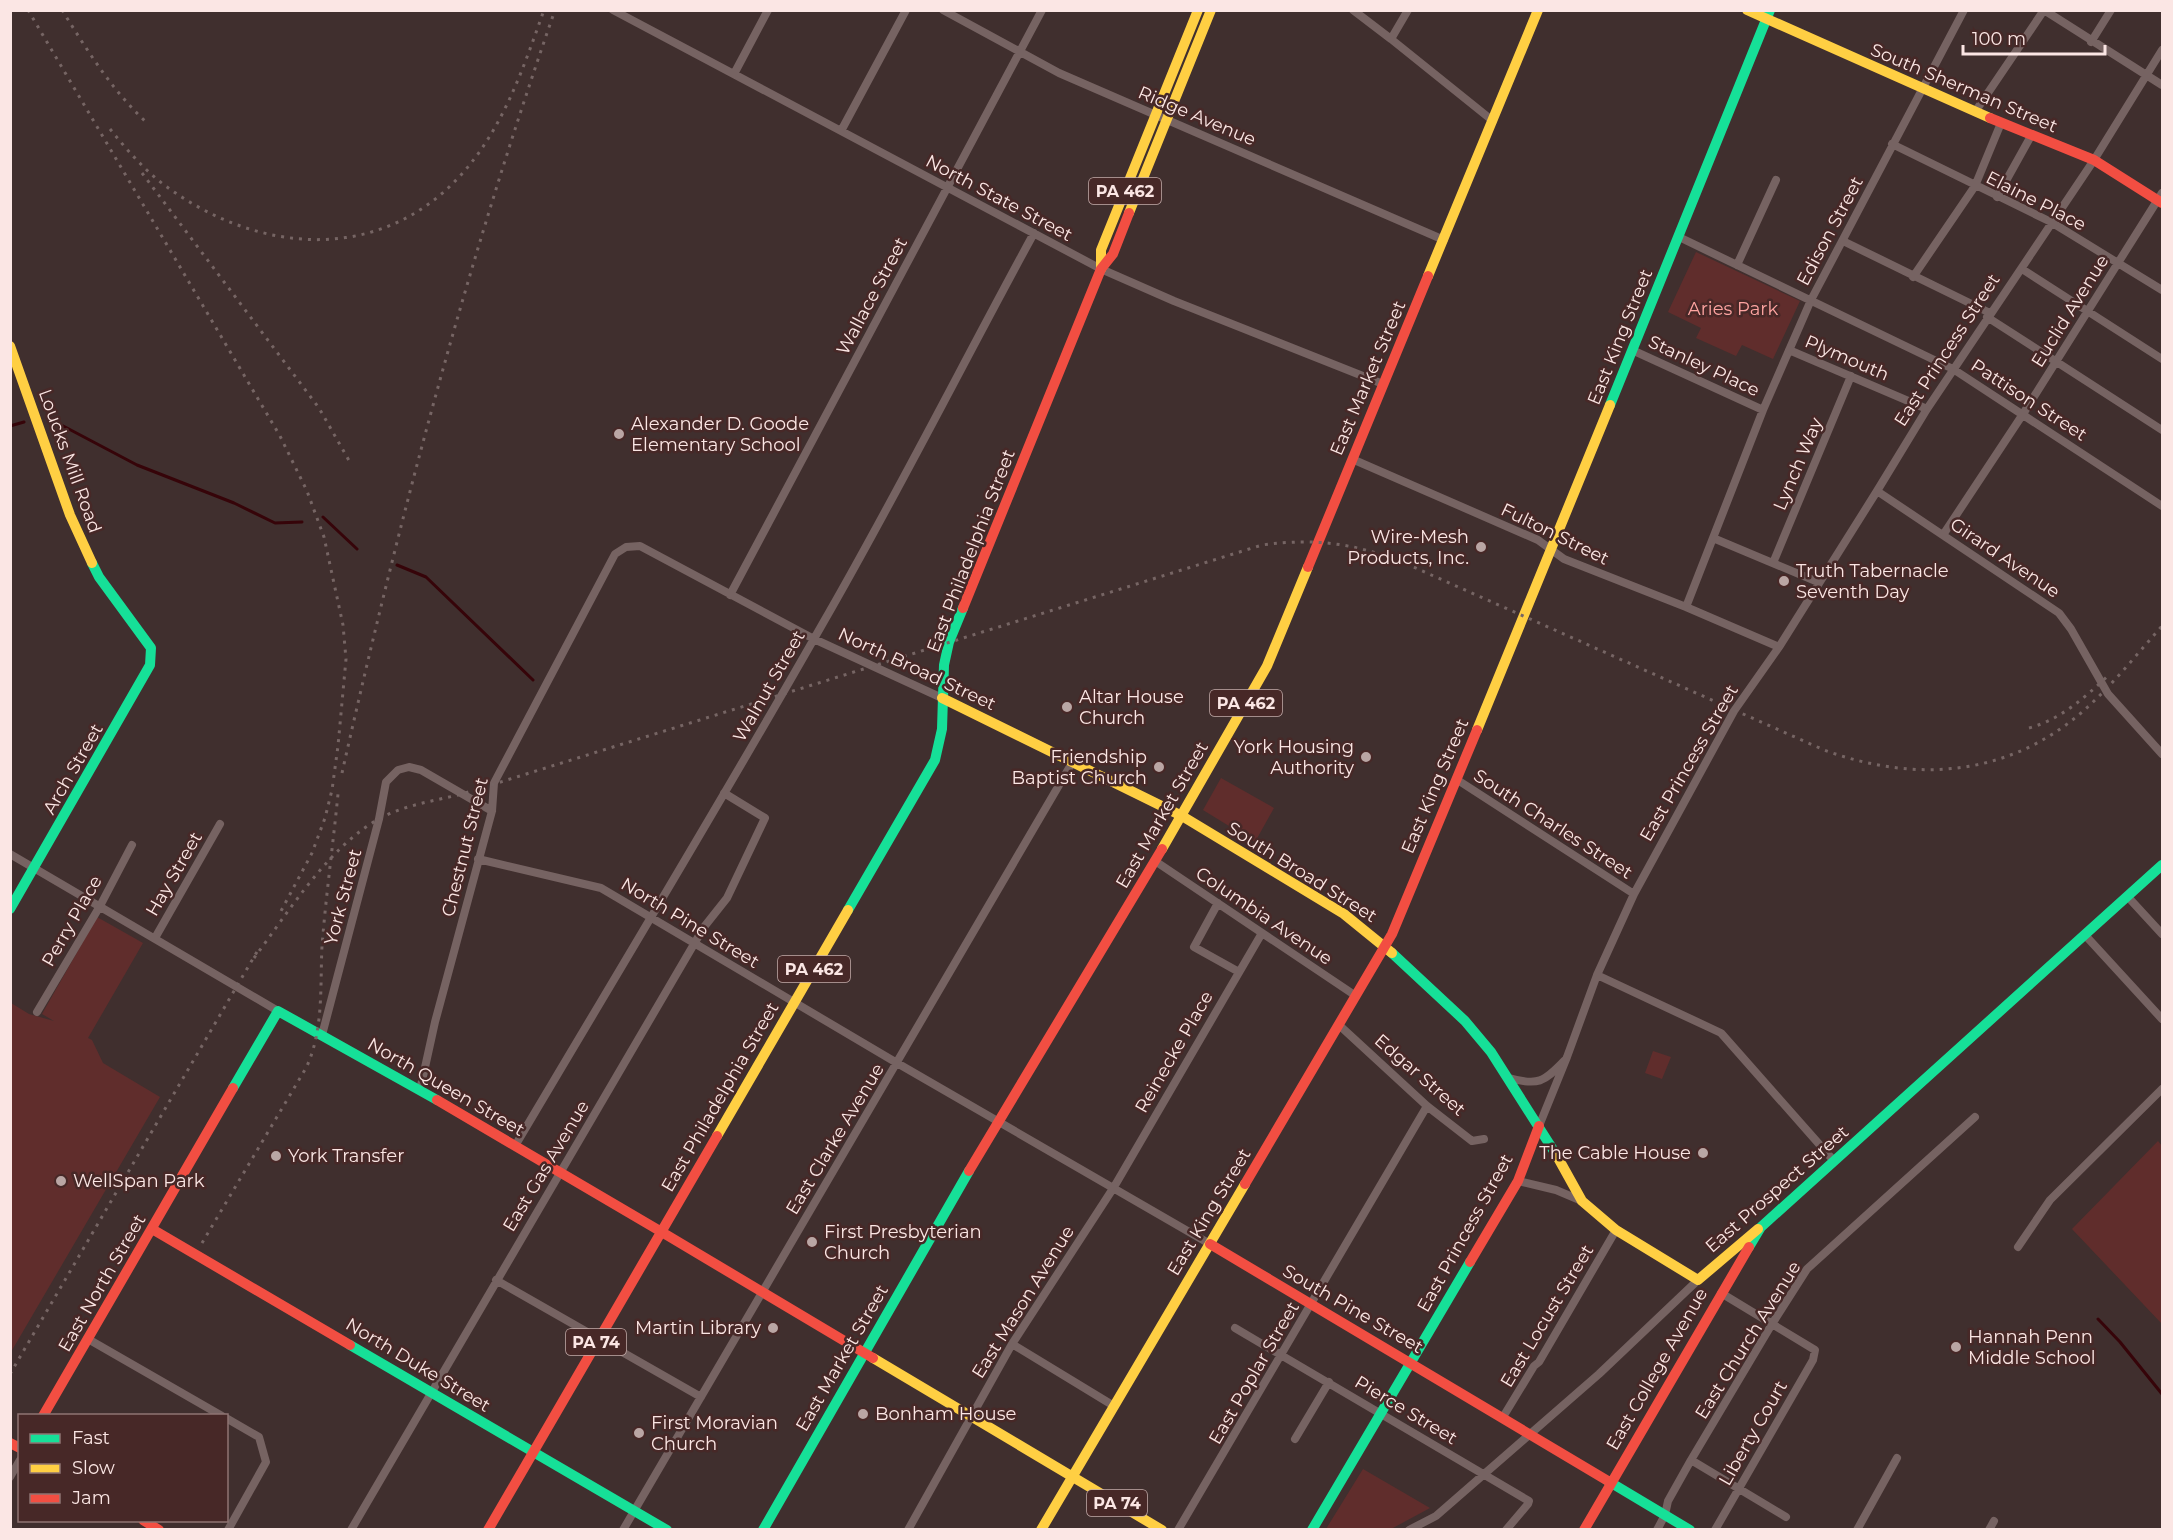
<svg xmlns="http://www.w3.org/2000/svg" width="2173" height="1540" viewBox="0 0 2173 1540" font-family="Montserrat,sans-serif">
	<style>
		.green { fill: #602d2c }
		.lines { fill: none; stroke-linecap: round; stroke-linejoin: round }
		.stream { stroke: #360409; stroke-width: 3 }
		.street { stroke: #766362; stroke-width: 8 }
		.fast { stroke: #16e098; stroke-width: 10 }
		.slow { stroke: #ffcf43; stroke-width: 10 }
		.jam { stroke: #f24e42; stroke-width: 10 }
		.rail { stroke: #766564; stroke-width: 3; stroke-dasharray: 3 6; stroke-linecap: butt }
		.poi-dot { fill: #baa6a4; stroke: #472827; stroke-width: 2 }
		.labels { text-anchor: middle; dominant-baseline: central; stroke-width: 5; stroke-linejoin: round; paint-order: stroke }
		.shield { fill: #472827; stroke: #c5adab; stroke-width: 1.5 }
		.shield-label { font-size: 16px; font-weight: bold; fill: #fbe6e4 }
		.street-label { font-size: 18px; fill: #fbe6e4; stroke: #472827 }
		.park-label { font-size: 18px; fill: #fea4a1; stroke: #472827 }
		.poi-label { font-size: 18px; fill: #fbe6e4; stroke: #472827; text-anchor: start }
	</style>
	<rect width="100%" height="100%" fill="#402f2e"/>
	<path class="green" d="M1696,252L1800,301L1773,359L1742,345L1736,356L1696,338L1701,328L1668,312Z
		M1221,778L1274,808L1255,842L1203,810Z
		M97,917L143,943L88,1038L92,1040L103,1063L160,1097L11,1352V1003L29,1014L54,1021L42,1014Z
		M1653,1051L1671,1057L1662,1079L1645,1073Z
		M2158,1141L2162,1146V1324L2072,1229Z
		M1363,1469L1430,1508L1391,1529H1326Z"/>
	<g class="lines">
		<path class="stream" d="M48,418L137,465L234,503L275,523L302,522
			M10,426L24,422
			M323,517L357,549
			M397,565L426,577L533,680
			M2098,1319L2120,1342L2162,1394"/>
		<path class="street" d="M613,10L1101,269L1174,301L1383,384
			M943,10L1059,73L1444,240
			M1353,10L1391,39L1493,121
			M2044,10L2162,85
			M1391,39L1408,10
			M2091,42L2111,10
			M734,74L768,10
			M1975,112L2044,10
			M841,131L906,10
			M1892,144L2051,222L2162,290
			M1997,197L2031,136
			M1679,237L1953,369L2162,506
			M1843,241L1990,313
			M1737,265L1776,180
			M2022,269L2162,359
			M1913,277L1975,186L2001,123
			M1987,317L2162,430
			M1632,350L1763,410
			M1789,350L1927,409
			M1352,459L1538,540L1564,559L1686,607L1779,647
			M1877,491L2059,613L2071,629L2108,694L2162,754
			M1943,535L2023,414L2162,193
			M1713,538L1818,582
			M1773,563L1851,376
			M730,595L1042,10
			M1686,607L1763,410L1811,300L1964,10
			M1456,779L1634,894
			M10,854L278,1011
			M478,859L601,888L897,1063L1210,1244
			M1155,861L1356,996
			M2128,897L2162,934
			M1218,903L1194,947L1239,972
			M2085,935L2162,1019
			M155,938L220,824
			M1597,975L1721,1033L1834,1161
			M37,1012L100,906L132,845
			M1339,1025L1427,1106L1472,1141L1484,1139
			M322,1035L379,819L386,782L398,770L409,767L421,770L492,811
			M1509,1078C1538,1086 1544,1082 1564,1061
			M420,1090L435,1022L492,811L494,783L615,554L626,547L640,546L814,639L942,698
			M1539,1126L1567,1057L1597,975L1634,894L1734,711L1779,647L1877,491L1927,409L2094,160L2162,50
			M515,1146C618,972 723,799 823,623C897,495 963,363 1034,233
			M1518,1181L1556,1190L1582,1201
			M2018,1247L2050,1200L2162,1089
			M496,1280L701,1397
			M1235,1328L1529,1501L1528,1504L1506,1530
			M88,1339L222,1416
			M1012,1344L1114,1406
			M1503,1417L1534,1366L1539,1362L1616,1230
			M226,1418L259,1437L266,1462L228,1530
			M1295,1439L1329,1382
			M1691,1460L1786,1517
			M10,1477L20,1460
			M351,1530L704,927L727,898L765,818L724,793
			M623,1530L1072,763
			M908,1530L1012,1344L1114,1187L1262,933
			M1178,1530L1427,1106
			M1409,1530L1436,1516L1599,1374L1698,1280
			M1657,1530L1665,1515L1668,1501L1691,1460L1772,1324L1807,1269L1975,1117
			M1715,1530L1813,1360L1815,1350L1721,1293
			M1857,1530L1897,1458
			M1989,1530L1994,1521"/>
		<path class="fast" d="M1610,405L1770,10
			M10,909L150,665L151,648L99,577L92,563
			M848,910L935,760L942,729L944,665L949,642L963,608
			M1392,953L1465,1021L1491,1052L1557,1156
			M233,1088L278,1011L437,1100
			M1749,1247L1761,1227L2162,865
			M350,1345L667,1530
			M1608,1481L1690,1530
			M763,1530L969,1171
			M1312,1530L1470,1262"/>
		<path class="slow" d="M1747,10L1990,118
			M1129,213L1211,10
			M1101,269V250L1198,10
			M1428,276L1538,10
			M10,346L70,515L92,563
			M942,698L1182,816L1344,914L1392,953
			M1477,730L1610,405
			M1162,849L1267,666L1308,567
			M717,1136L848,910
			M1557,1156L1582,1201L1616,1230L1698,1280L1758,1229
			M873,1358L1162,1530
			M1041,1530L1245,1184"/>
		<path class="jam" d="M1990,118L2094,160L2162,203
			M1308,567L1428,276
			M963,608L1101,269L1113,254L1129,213
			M437,1100L660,1231
			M969,1171L1162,849
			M1245,1184L1392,934L1477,730
			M152,1229L350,1345
			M660,1231L873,1358
			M1210,1244L1608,1481
			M1470,1262L1518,1181L1539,1126
			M43,1416L233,1088
			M10,1443L20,1448
			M143,1520L159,1530
			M488,1530L717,1136
			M1584,1530L1749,1247"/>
		<path class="rail" d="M28,10L280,436L307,491L324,537L343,625L346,659L338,746L332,790L325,818L312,853L281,911
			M62,10C87,50 111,89 145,121
			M110,129C127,150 145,171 167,187C259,254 379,264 460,176C503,129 523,69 544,10
			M142,173L319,408L351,464
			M2029,728C2062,719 2085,697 2110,674
			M342,773C400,515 468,260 555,10
			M254,958C287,914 330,845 379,819C404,805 434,801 462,794L1262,545C1315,538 1351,543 1400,561L1824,750C1914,783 2006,777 2081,713C2111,687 2136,655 2162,626
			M202,1243L306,1068C324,1030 320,986 322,946C326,895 333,845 338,794
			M10,1374L258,950"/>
	</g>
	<g class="poi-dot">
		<circle cx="619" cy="434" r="6"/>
		<circle cx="1481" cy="547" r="6"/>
		<circle cx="1784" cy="581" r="6"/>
		<circle cx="1067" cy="707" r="6"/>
		<circle cx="1366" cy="757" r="6"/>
		<circle cx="1159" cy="767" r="6"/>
		<circle cx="1703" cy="1153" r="6"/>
		<circle cx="276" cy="1156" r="6"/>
		<circle cx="61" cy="1181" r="6"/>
		<circle cx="812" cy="1242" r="6"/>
		<circle cx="773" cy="1328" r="6"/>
		<circle cx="1956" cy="1347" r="6"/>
		<circle cx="863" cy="1414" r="6"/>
		<circle cx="639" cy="1433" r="6"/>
	</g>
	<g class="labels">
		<g class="shield">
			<rect x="1089" y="178" width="72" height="26" rx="4.5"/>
			<rect x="1210" y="690" width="72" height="26" rx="4.5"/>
			<rect x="778" y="956" width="72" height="26" rx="4.5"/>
			<rect x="566" y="1329" width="60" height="26" rx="4.5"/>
			<rect x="1087" y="1490" width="60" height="26" rx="4.5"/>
		</g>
		<g class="shield-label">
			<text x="1125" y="191">PA 462</text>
			<text x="1246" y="703">PA 462</text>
			<text x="814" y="969">PA 462</text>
			<text x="596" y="1342">PA 74</text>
			<text x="1117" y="1503">PA 74</text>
		</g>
		<g class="street-label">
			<text transform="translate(1964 88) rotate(23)">South Sherman Street</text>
			<text transform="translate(1197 116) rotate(23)">Ridge Avenue</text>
			<text transform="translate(999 198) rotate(28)">North State Street</text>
			<text transform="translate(2036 201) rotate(27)">Elaine Place</text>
			<text transform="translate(1830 231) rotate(-62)">Edison Street</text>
			<text transform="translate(872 296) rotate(-62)">Wallace Street</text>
			<text transform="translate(2070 311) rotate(-58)">Euclid Avenue</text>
			<text transform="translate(1620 337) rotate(-68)">East King Street</text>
			<text transform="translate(1947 350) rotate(-57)">East Princess Street</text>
			<text transform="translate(1847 358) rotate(23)">Plymouth</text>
			<text transform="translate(1704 366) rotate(25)">Stanley Place</text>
			<text transform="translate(1368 378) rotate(-67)">East Market Street</text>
			<text transform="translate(2029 400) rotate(33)">Pattison Street</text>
			<text transform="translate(70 461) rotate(70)">Loucks Mill Road</text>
			<text transform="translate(1798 464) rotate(-67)">Lynch Way</text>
			<text transform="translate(1555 534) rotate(26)">Fulton Street</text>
			<text transform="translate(971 551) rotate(-69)">East Philadelphia Street</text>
			<text transform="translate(2005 558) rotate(34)">Girard Avenue</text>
			<text transform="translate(917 669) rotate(25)">North Broad Street</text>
			<text transform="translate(769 686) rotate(-60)">Walnut Street</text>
			<text transform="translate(1689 763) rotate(-60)">East Princess Street</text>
			<text transform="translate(73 769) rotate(-60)">Arch Street</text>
			<text transform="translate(1435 786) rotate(-67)">East King Street</text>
			<text transform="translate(1162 815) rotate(-60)">East Market Street</text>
			<text transform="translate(1553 824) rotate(33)">South Charles Street</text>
			<text transform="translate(465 847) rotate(-76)">Chestnut Street</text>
			<text transform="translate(1302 872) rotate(32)">South Broad Street</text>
			<text transform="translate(174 874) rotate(-60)">Hay Street</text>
			<text transform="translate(343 897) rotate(-75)">York Street</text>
			<text transform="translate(1264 916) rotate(34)">Columbia Avenue</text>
			<text transform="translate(72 921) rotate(-60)">Perry Place</text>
			<text transform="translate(690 923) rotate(31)">North Pine Street</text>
			<text transform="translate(1174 1052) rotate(-60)">Reinecke Place</text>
			<text transform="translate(1420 1075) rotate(41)">Edgar Street</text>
			<text transform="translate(446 1087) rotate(30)">North Queen Street</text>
			<text transform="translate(720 1097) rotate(-60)">East Philadelphia Street</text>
			<text transform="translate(835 1139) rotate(-59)">East Clarke Avenue</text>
			<text transform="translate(546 1166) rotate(-59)">East Gas Avenue</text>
			<text transform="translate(1777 1189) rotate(-41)">East Prospect Street</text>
			<text transform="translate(1209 1212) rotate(-59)">East King Street</text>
			<text transform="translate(1465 1233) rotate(-61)">East Princess Street</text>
			<text transform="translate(102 1283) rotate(-60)">East North Street</text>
			<text transform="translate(1023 1302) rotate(-58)">East Mason Avenue</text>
			<text transform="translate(1353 1309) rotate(30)">South Pine Street</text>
			<text transform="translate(1547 1316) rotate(-59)">East Locust Street</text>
			<text transform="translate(1748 1340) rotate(-58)">East Church Avenue</text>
			<text transform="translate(842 1358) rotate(-60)">East Market Street</text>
			<text transform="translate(418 1365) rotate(31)">North Duke Street</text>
			<text transform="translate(1657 1369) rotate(-60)">East College Avenue</text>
			<text transform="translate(1254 1373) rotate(-60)">East Poplar Street</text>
			<text transform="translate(1406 1410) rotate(31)">Pierce Street</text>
			<text transform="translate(1753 1433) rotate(-60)">Liberty Court</text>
		</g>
		<g class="park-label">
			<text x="1733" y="309">Aries Park</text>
		</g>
		<g class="poi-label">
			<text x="631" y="424">Alexander D. Goode<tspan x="631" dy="21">Elementary School</tspan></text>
			<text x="1469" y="537" text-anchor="end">Wire-Mesh<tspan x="1469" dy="21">Products, Inc.</tspan></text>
			<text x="1796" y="571">Truth Tabernacle<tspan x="1796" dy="21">Seventh Day</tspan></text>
			<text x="1079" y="697">Altar House<tspan x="1079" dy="21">Church</tspan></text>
			<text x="1354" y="747" text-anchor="end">York Housing<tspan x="1354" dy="21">Authority</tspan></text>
			<text x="1147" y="757" text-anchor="end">Friendship<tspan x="1147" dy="21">Baptist Church</tspan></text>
			<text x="1691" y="1153" text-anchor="end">The Cable House</text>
			<text x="288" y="1156">York Transfer</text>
			<text x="73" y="1181">WellSpan Park</text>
			<text x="824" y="1232">First Presbyterian<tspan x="824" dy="21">Church</tspan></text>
			<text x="761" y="1328" text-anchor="end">Martin Library</text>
			<text x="1968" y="1337">Hannah Penn<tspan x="1968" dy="21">Middle School</tspan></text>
			<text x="875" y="1414">Bonham House</text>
			<text x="651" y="1423">First Moravian<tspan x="651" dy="21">Church</tspan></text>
		</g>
	</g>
	<rect width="2173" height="1540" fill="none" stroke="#fbe6e4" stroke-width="24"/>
	<rect x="18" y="1414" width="210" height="108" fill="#472827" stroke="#8f7473" stroke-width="1.5"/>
	<rect x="30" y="1434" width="30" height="9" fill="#16e098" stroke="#8f7473" stroke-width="1.5"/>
	<text x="72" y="1444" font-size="18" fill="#fbe6e4">Fast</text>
	<rect x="30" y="1464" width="30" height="9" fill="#ffcf43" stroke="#8f7473" stroke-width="1.5"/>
	<text x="72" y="1474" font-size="18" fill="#fbe6e4">Slow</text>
	<rect x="30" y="1494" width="30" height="9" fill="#f24e42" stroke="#8f7473" stroke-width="1.5"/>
	<text x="72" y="1504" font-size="18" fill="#fbe6e4">Jam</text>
	<path d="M1963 45v9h142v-9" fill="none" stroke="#fbe6e4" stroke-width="3"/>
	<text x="1972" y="45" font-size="18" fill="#fbe6e4" stroke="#472827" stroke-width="4.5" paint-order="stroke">100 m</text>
</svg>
